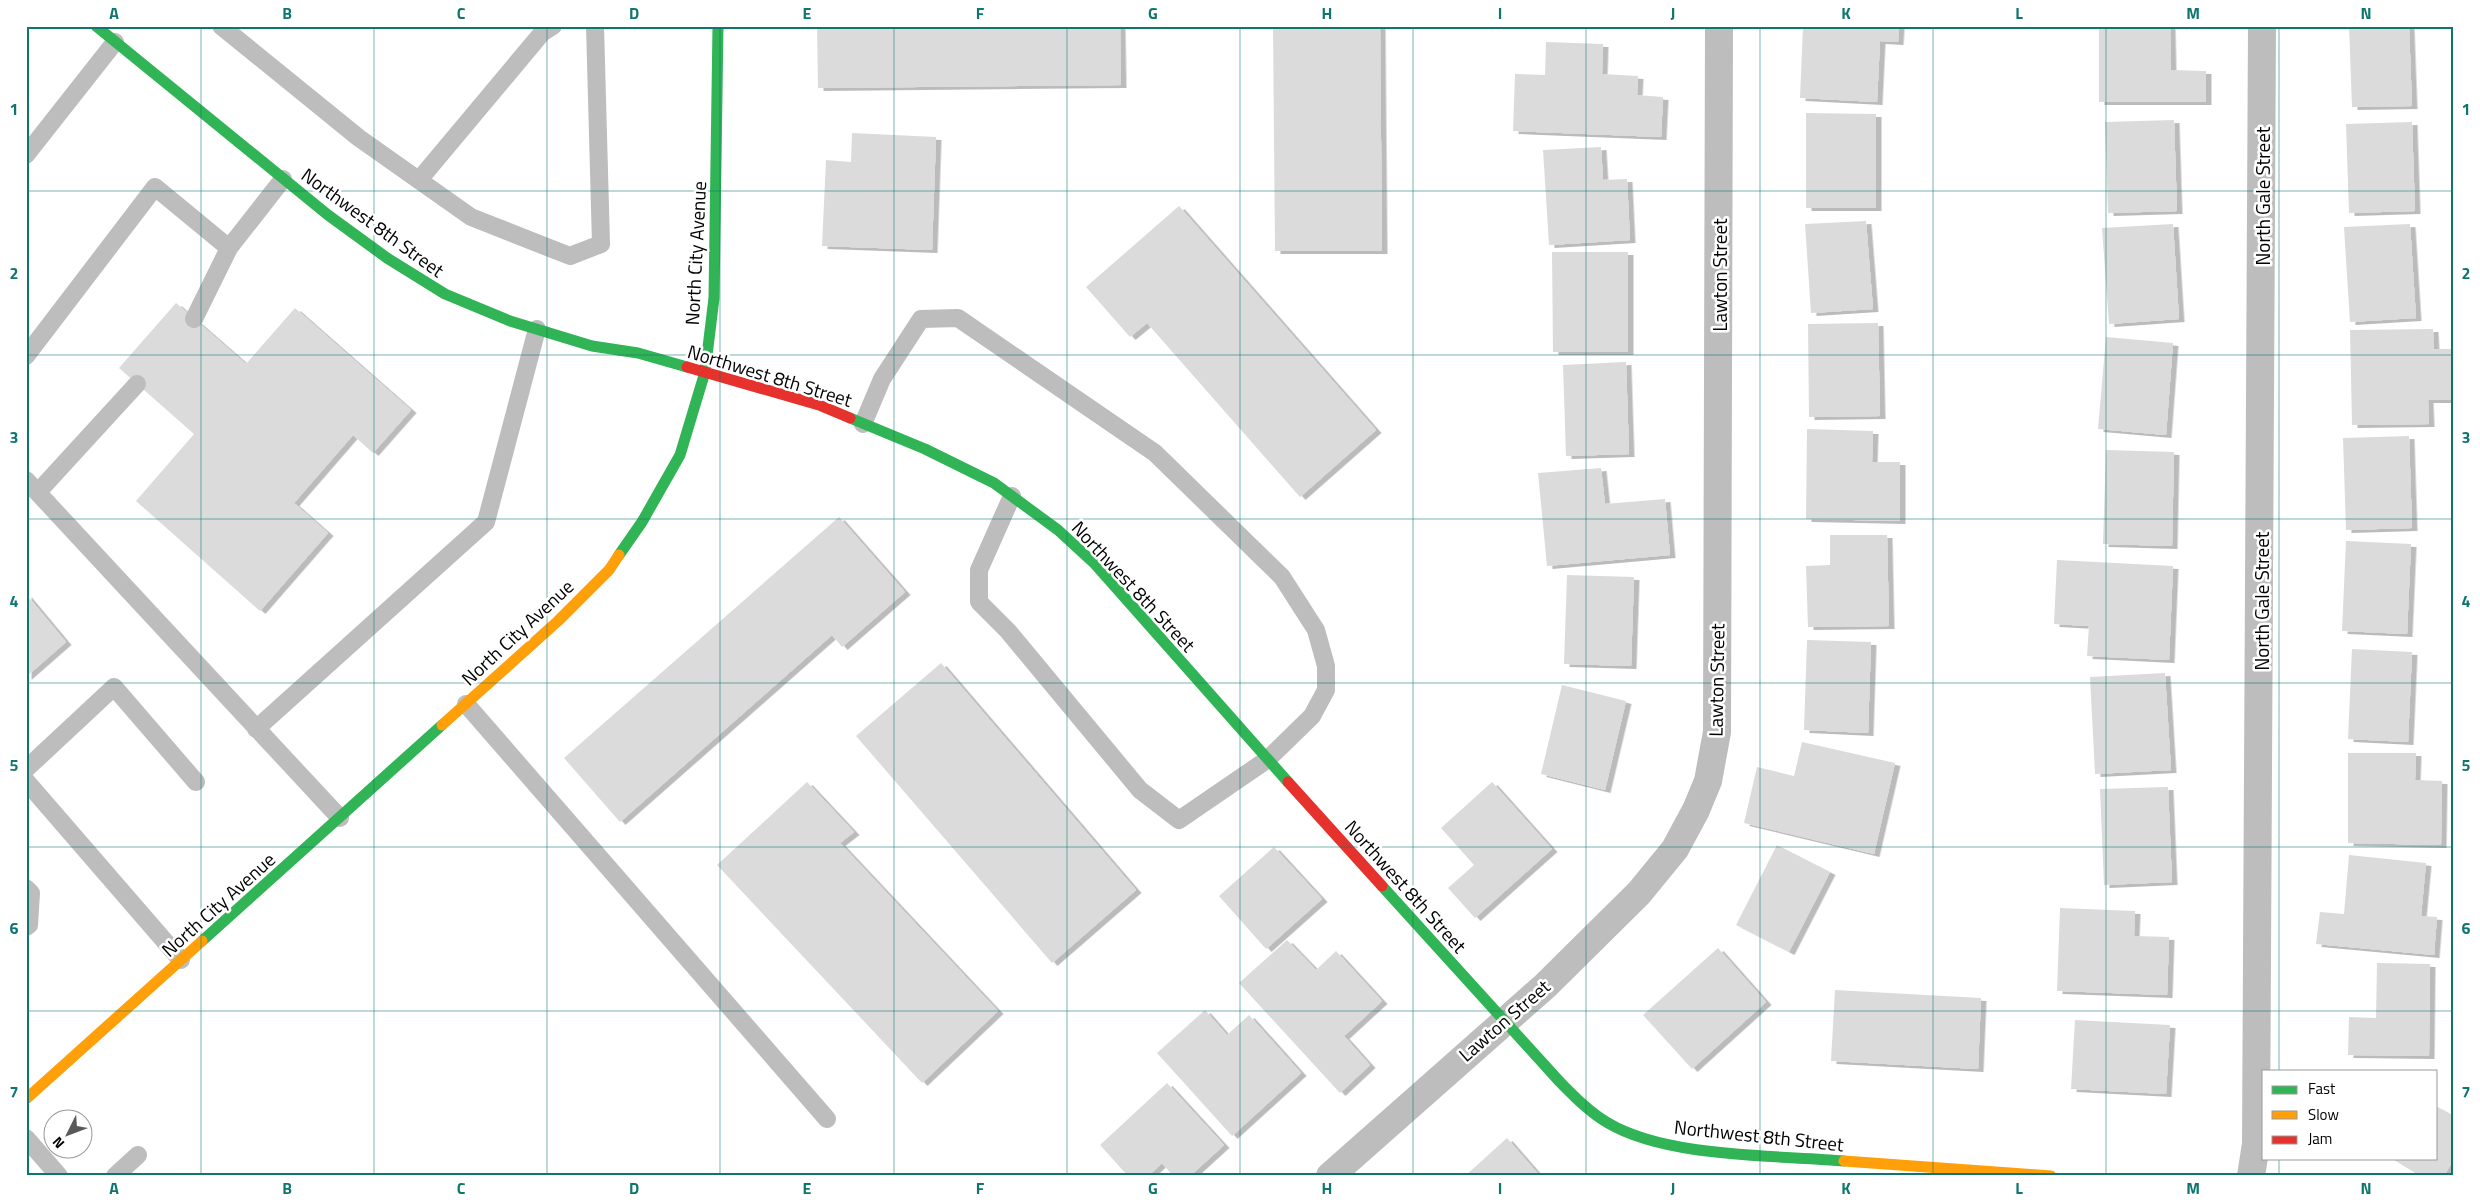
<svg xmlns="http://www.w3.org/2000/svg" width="2480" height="1202" viewBox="0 0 2480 1202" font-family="'Titillium Web',sans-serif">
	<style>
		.building { fill: #dbdbdb; filter: url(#shadow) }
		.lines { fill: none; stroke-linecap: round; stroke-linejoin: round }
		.lane { stroke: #bdbdbd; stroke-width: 18 }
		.street { stroke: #bdbdbd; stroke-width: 28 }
		.fast { stroke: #30b455; stroke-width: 11 }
		.slow { stroke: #ff9f0a; stroke-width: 11 }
		.jam { stroke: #e5322d; stroke-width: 11 }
		.grid { fill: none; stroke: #0f766e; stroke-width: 1; stroke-opacity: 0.55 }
		.labels { text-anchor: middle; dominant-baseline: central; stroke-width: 5; stroke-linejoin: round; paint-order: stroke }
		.street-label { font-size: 19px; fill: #000; stroke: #fff }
		.neatline { fill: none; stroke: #0f766e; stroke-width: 2 }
		.grid-label { font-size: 16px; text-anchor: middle; font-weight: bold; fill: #0f766e }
	</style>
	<defs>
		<filter id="shadow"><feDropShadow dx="5.5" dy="3" stdDeviation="0" flood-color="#0004"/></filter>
	</defs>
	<rect width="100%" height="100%" fill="#fff"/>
	<path class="building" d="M817,26H1120L1121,85L818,88Z
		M1273,26H1380L1382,251H1275Z
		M1803,26H1899L1898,42L1880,41L1877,102L1800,98Z
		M2099,26H2170L2171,70L2206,71V102H2099Z
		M2349,26H2409L2412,106L2352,107Z
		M1546,42L1603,44L1602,74L1638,76L1637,95L1663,97L1661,137L1513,131L1515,74L1545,75Z
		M1806,113L1876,114V208H1806Z
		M2174,120L2177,211L2108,213L2105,122Z
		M2412,122L2415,211L2349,213L2346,124Z
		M852,133L936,137L932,250L822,246L826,160L851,162Z
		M1601,147L1603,180L1627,179L1630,240L1549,245L1543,150Z
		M1179,206L1376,430L1300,497L1147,323L1130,337L1086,287Z
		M1866,221L1873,309L1811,313L1805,224Z
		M2173,224L2179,319L2109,324L2102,228Z
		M2410,224L2416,318L2350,322L2344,227Z
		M1552,252H1628V352H1553Z
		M176,303L246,364L295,308L411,410L373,453L353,435L294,503L328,533L260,611L136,501L194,434L119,368Z
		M1878,323L1880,416L1809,417L1808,324Z
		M2433,329L2434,349H2454V400H2428L2429,424L2352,425L2350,330Z
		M2106,337L2173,343L2166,435L2098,429Z
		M1626,362L1629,454L1566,456L1563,365Z
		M1807,429L1873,431L1872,462H1900V521L1806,519Z
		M2409,436L2412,528L2346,530L2343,438Z
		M2106,450L2174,452L2172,546L2103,544Z
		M1601,468L1605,504L1665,499L1670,555L1547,566L1538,473Z
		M839,517L905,592L842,647L832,635L620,822L564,758Z
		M1830,535H1887L1889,626L1808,627L1806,566L1830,565Z
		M2346,541L2411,544L2407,634L2342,631Z
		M2057,560L2173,566L2169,660L2087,656L2089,626L2054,624Z
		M1567,575L1634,577L1631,666L1564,664Z
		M26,594L66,642L26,677Z
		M1807,640L1871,642L1868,733L1804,730Z
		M2352,649L2412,652L2408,742L2348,739Z
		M941,663L1136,890L1052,963L856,736Z
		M2165,673L2171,770L2095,774L2090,677Z
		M1562,685L1626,701L1605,790L1541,774Z
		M1802,742L1895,763L1874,854L1744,823L1757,767L1794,776Z
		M2348,753H2416L2415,780L2442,781L2441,845L2348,843Z
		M807,782L854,832L840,843L998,1011L922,1083L717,865Z
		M1492,782L1552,849L1475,918L1448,888L1474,865L1441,828Z
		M2168,787L2172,882L2104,885L2100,789Z
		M1777,845L1830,872L1789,952L1736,925Z
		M1274,847L1322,899L1266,949L1219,896Z
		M2349,855L2426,863L2421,916L2437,917L2434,955L2316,944L2320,912L2344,914Z
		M2060,908L2135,911L2134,936L2169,937L2167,995L2057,991Z
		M1287,940L1316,970L1336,951L1382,1001L1344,1036L1370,1065L1340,1093L1239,983Z
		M1718,948L1766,1002L1692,1069L1643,1015Z
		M2377,963L2430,964L2429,1056L2348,1055L2349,1017L2376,1018Z
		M1835,990L1981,998L1978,1069L1831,1061Z
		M1205,1010L1227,1035L1249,1015L1301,1073L1232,1136L1157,1053Z
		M2075,1020L2170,1025L2166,1094L2071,1089Z
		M1167,1083L1224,1145L1190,1176H1173L1162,1163L1148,1176H1128L1100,1145Z
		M2436,1106L2454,1116V1159L2444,1176H2420L2391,1158H2436Z
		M1507,1138L1540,1176H1465Z"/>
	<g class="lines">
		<path class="lane" d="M221,26L359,138L471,217L570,256L601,244L595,26
			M26,155L115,42
			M419,180L542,33L553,26
			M194,319L229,248
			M26,356L155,187L229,248L283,179
			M863,424L882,379L921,319L958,318L1155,453L1282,577L1316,630L1326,666V690L1312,716L1268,759L1179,820L1140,790L1008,631L979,602V570L1012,496
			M26,480L340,818
			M38,492L137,384
			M466,704L827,1119
			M256,729L486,522L537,329
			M26,769L114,687L196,782
			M26,781L181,960
			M26,888L31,893L29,925L26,927
			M26,1138L59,1176
			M115,1176L138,1155"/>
		<path class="street" d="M1330,1176L1545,986L1639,893L1675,849L1696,810L1708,781L1717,732L1719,26
			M2251,1176L2256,1144L2262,26"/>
		<path class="fast" d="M96,26L328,215L387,258L445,294L510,321L592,346L638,353L687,367
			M850,418L925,449L994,483L1058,530L1095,564L1288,782
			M619,555L642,522L680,455L705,372L714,298L718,26
			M1382,886L1559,1081C1574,1096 1589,1112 1608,1123C1667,1158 1776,1155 1844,1161
			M202,941L442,725"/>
		<path class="slow" d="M442,725L558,621L609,570L619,555
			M26,1099L202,941
			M1844,1161L2051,1176"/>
		<path class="jam" d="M687,367L819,405L850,418
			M1288,782L1382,886"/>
	</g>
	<path class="grid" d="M201,26V1176M374,26V1176M547,26V1176M720,26V1176M894,26V1176M1067,26V1176M1240,26V1176M1413,26V1176M1586,26V1176M1760,26V1176M1933,26V1176M2106,26V1176M2279,26V1071M26,191H2454M26,355H2454M26,519H2454M26,683H2454M26,847H2454M26,1011H2454M2279,1158V1176"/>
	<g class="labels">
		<g class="street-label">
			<text transform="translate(2262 196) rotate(-90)">North Gale Street</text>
			<text transform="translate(373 222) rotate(36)">Northwest 8th Street</text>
			<text transform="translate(695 253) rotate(-87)">North City Avenue</text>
			<text transform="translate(1719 275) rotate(-90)">Lawton Street</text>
			<text transform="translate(770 375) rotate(17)">Northwest 8th Street</text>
			<text transform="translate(1134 586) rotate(47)">Northwest 8th Street</text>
			<text transform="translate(2261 601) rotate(-90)">North Gale Street</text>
			<text transform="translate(517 632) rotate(-43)">North City Avenue</text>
			<text transform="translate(1716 680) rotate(-89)">Lawton Street</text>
			<text transform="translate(1406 886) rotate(48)">Northwest 8th Street</text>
			<text transform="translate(218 904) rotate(-42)">North City Avenue</text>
			<text transform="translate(1504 1020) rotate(-41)">Lawton Street</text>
			<text transform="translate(1759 1135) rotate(6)">Northwest 8th Street</text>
		</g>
	</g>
	<rect width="2480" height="1202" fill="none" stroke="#ffffff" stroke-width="55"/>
	<rect x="2262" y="1070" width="175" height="90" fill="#ffffff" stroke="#999999"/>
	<rect x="2272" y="1086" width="25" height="8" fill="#30b455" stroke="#999999"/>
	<text x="2308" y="1094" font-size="15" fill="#000000">Fast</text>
	<rect x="2272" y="1111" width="25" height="8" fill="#ff9f0a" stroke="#999999"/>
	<text x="2308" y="1120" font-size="15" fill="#000000">Slow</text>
	<rect x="2272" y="1136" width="25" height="8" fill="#e5322d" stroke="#999999"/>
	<text x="2308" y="1144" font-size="15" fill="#000000">Jam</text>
	<g transform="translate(68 1134) rotate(228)"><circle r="24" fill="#ffffff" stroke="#999999"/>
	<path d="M0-4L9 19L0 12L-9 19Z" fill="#595959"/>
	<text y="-8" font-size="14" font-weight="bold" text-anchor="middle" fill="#000000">N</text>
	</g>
	<rect x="28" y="28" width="2424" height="1146" class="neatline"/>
	<g class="grid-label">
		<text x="114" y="19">A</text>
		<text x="287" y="19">B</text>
		<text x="461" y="19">C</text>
		<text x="634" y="19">D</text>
		<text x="807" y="19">E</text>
		<text x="980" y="19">F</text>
		<text x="1153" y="19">G</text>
		<text x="1327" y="19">H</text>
		<text x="1500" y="19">I</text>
		<text x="1673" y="19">J</text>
		<text x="1846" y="19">K</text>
		<text x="2019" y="19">L</text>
		<text x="2193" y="19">M</text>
		<text x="2366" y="19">N</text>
		<text x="14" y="115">1</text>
		<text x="2466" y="115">1</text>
		<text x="14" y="279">2</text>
		<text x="2466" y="279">2</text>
		<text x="14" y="443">3</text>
		<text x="2466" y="443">3</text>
		<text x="14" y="607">4</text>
		<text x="2466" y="607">4</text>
		<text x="14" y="771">5</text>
		<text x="2466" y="771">5</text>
		<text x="14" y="934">6</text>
		<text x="2466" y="934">6</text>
		<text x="14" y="1098">7</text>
		<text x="2466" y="1098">7</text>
		<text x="114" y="1194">A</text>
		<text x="287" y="1194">B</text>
		<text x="461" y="1194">C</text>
		<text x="634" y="1194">D</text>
		<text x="807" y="1194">E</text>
		<text x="980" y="1194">F</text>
		<text x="1153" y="1194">G</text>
		<text x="1327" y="1194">H</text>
		<text x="1500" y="1194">I</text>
		<text x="1673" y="1194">J</text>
		<text x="1846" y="1194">K</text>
		<text x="2019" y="1194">L</text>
		<text x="2193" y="1194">M</text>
		<text x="2366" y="1194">N</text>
	</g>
</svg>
